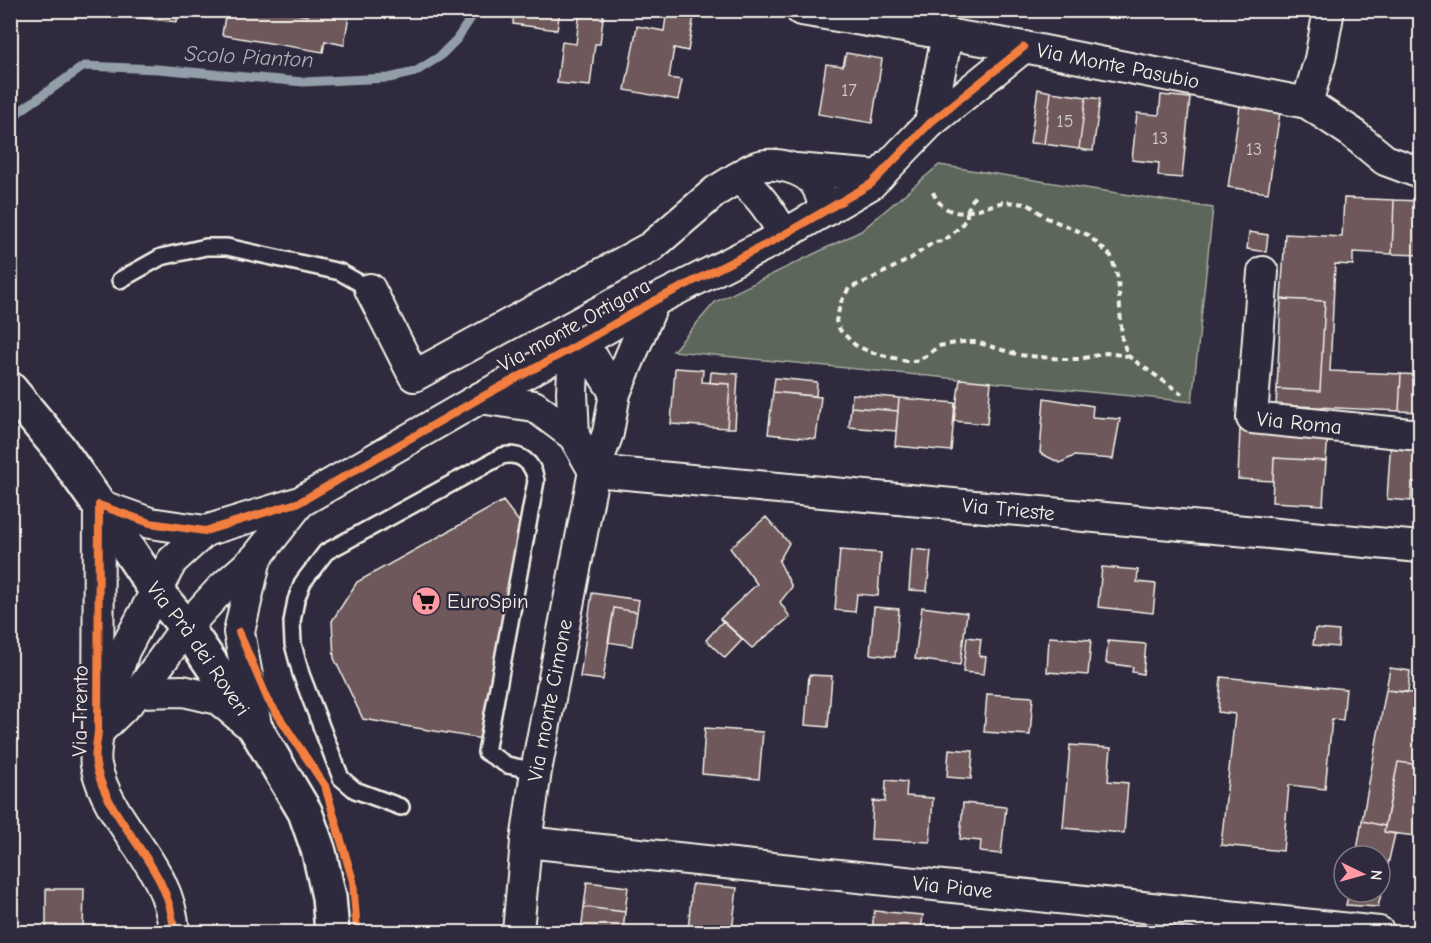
<svg xmlns="http://www.w3.org/2000/svg" width="1431" height="943" viewBox="0 0 1431 943" font-family="'Comic Neue',sans-serif">
	<style>
		.green { fill: #5c665a; stroke: #a8aca1; stroke-width: 1.5 }
		.lines { fill: none; stroke-linecap: round; stroke-linejoin: round }
		.stream { stroke: #939fa8; stroke-width: 9 }
		.building { fill: #6e585c; stroke: #f4f1e8; stroke-width: 1.5 }
		.lane-casing { stroke: #f4f1e8; stroke-width: 20 }
		.street-casing { stroke: #f4f1e8; stroke-width: 34 }
		.secondary-casing { stroke: #f4f1e8; stroke-width: 38 }
		.path { stroke: #f4f1e8; stroke-width: 4; stroke-dasharray: 6 4.5; stroke-linecap: butt }
		.lane { stroke: #2f2a3d; stroke-width: 15 }
		.street { stroke: #2f2a3d; stroke-width: 30 }
		.secondary { stroke: #2f2a3d; stroke-width: 33 }
		.cycleway-casing { stroke: #2f2a3d; stroke-width: 11 }
		.cycleway { stroke: #f27e40; stroke-width: 8 }
		.labels { text-anchor: middle; dominant-baseline: central; stroke-width: 5; stroke-linejoin: round; paint-order: stroke }
		.number-label { font-size: 18px; fill: #d2cbc5 }
		.street-label { font-size: 21px; fill: #f4f1e8; stroke: #2f2a3d }
		.poi-label { font-size: 21px; fill: #f4f1e8; stroke: #2f2a3d; text-anchor: start }
		.water-label { font-size: 22px; font-style: italic; fill: #abb4b8; stroke: #2f2a3d }
	</style>
	<rect width="100%" height="100%" fill="#2f2a3d"/>
	<filter id="ink" filterUnits="userSpaceOnUse"><feTurbulence type="fractalNoise" baseFrequency=".0167" numOctaves="2"/><feDisplacementMap in="SourceGraphic" scale="12" xChannelSelector="R" yChannelSelector="G"/><feConvolveMatrix kernelMatrix="1 2 1 2 8 2 1 2 1" color-interpolation-filters="sRGB"/></filter>
	<g filter="url(#ink)">
		<path class="green" d="M939,165L1213,208L1192,402L673,351L715,302L861,231Z"/>
		<g class="lines">
			<path class="stream" d="M10,118L84,66L158,69L303,82L389,78L415,72L439,57L457,39L476,10"/>
		</g>
		<path class="building" d="M125,10H178L177,22L125,16Z
			M226,10H274L308,16L309,10H350L344,45L325,41L323,52L222,35Z
			M514,10H560L557,30L513,24Z
			M580,10H604L600,44H595L590,86L557,83L562,42L576,44Z
			M667,10H695L688,51L674,48L669,78L682,80L678,100L625,90L637,26L664,31Z
			M846,53L882,59L872,123L818,114L826,64L843,66Z
			M1038,89L1051,92L1044,144L1030,143Z
			M1051,92L1086,97L1079,149L1044,144Z
			M1161,95L1190,98L1182,178L1158,176L1159,163L1132,160L1137,113L1159,115Z
			M1086,97L1100,99L1093,151L1079,149Z
			M1240,106L1280,112L1268,193L1228,187Z
			M1417,122H1420V151H1415Z
			M1344,198L1394,200L1392,254L1353,252V265L1335,264L1330,371L1401,374L1399,411L1276,405L1277,389L1320,391L1325,301L1281,299L1285,234L1342,237Z
			M1394,200L1420,201V255L1392,254Z
			M1249,232L1268,235L1266,252L1247,249Z
			M1281,299L1325,301L1320,391L1277,389Z
			M675,368L703,370L702,382L730,384L727,428L671,424Z
			M711,372L738,374L735,428H727L730,384L710,383Z
			M1401,374L1420,375V412L1399,411Z
			M775,378L817,382L816,396L773,392Z
			M960,379L991,382L987,424L954,421Z
			M773,392L821,397L816,439L768,434Z
			M852,394L899,398L898,411L851,407Z
			M899,398L955,403L951,451L895,446Z
			M1044,398L1093,406L1092,417L1120,419L1113,459L1074,456L1060,463L1040,453Z
			M851,407L898,411L896,431L849,427Z
			M1240,428L1328,433L1326,461L1274,458L1273,481L1238,479Z
			M1391,439L1420,440V482H1412L1411,501L1387,499Z
			M1274,458L1326,461L1323,505L1272,502Z
			M503,501L520,523L482,739L363,719L334,658L332,621L357,582Z
			M766,517L789,543L779,561L792,587L780,602L790,617L752,648L720,619L757,584L730,548Z
			M912,549L931,551L927,591L909,590Z
			M840,550L881,553L878,596L857,594L855,612L835,610Z
			M1102,567L1138,570L1137,582L1156,584L1153,613L1098,607Z
			M592,593L639,600L637,612L614,608L603,680L580,677Z
			M874,607L899,609L895,657L870,654Z
			M922,607L967,613L960,665L915,659Z
			M614,608L637,612L632,646L608,642Z
			M723,621L743,639L725,658L706,640Z
			M1315,629L1339,631L1338,647L1313,645Z
			M967,637L981,639L979,656L986,657L984,674L963,672Z
			M1049,637L1091,640L1088,675L1047,672Z
			M1108,641L1146,644L1143,674L1132,672L1133,667L1106,663Z
			M1390,668L1410,671L1408,692L1386,690Z
			M809,675L832,676L828,727L805,725Z
			M1221,677L1346,689L1343,720L1332,719L1325,789L1289,785L1283,851L1221,845L1235,714L1218,712Z
			M1386,690L1420,694V765L1398,762L1385,826L1362,821Z
			M987,694L1033,697L1030,735L984,732Z
			M705,728L763,732L759,779L702,774Z
			M1070,745L1111,748L1108,781L1128,783L1124,833L1063,828Z
			M949,749L973,751L971,779L947,777Z
			M1398,762L1420,765V818H1418L1415,836L1384,832Z
			M886,780L907,782L906,796L933,798L930,842L871,839L873,801L885,802Z
			M963,803L1006,807L1001,854L980,852L981,841L960,839Z
			M1362,821L1385,826L1384,832L1395,834L1378,907L1346,905L1349,892H1380V856H1356Z
			M587,882L628,887L625,912L584,907Z
			M692,884L737,888L732,932H688Z
			M46,889H84L83,932H46Z
			M584,907L625,912L623,932H581Z
			M874,911L923,915L921,932H872Z"/>
		<g class="lines">
			<g class="lane-casing">
				<path id="lane" d="M120,280L161,257L206,247H227L340,272L370,289
					M401,807L355,790L341,778L301,674L293,644L292,622L296,600L303,582L326,552L502,456C520,452 533,462 536,481L486,752L507,765L536,771"/>
			</g>
			<g class="street-casing">
				<g id="street">
					<path id="s1" d="M801,10L1024,47L1307,103L1351,132L1385,160L1420,173"/>
					<path d="M1307,103L1320,59L1329,10"/>
					<path d="M930,123L947,35"/>
					<path d="M796,169L879,176"/>
					<path d="M784,234C771,213 759,192 737,178C743,175 748,170 754,168C773,160 808,168 818,188C821,195 823,203 826,211"/>
					<path id="s2" d="M1263,272L1252,418L1420,435"/>
					<path d="M370,289L414,376L651,247L716,191L737,178"/>
					<path d="M480,398L534,406L574,436"/>
					<path id="s3" d="M594,471L1420,547"/>
					<path d="M594,471L574,436L572,392L574,347L593,358L615,393"/>
					<path d="M139,692L183,691L218,699L246,722"/>
					<path d="M107,704L124,651L172,561L205,531"/>
					<path d="M257,731L239,632L256,558L300,502"/>
					<path d="M98,732L139,692L186,627L220,590L256,558"/>
					<path id="s4" d="M526,842L1379,932"/>
					<path d="M174,932C170,863 109,827 96,765C94,755 97,742 98,732L99,505L150,523L205,531L300,502L480,398L574,347L654,301L773,241L871,184L930,123L1024,47"/>
					<path id="s5" d="M518,932L526,842L536,771L594,471L608,433L615,393L654,301"/>
				</g>
			</g>
			<g class="secondary-casing">
				<g id="secondary">
					<path id="s6" d="M10,389L58,447L99,505L157,592L186,627L257,731L305,812L319,852L329,897L332,932"/>
				</g>
			</g>
			<path class="path" d="M933,192C939,207 952,215 967,212V217L961,226L944,241L934,242L910,259L867,281L849,288L841,302L836,321L840,330L855,345L870,352L906,361H916L928,355L938,346L962,342H976L1019,355L1062,359H1080L1106,353L1128,356
				M967,211L976,193
				M967,212L1004,202L1028,204L1047,218L1088,235L1111,256L1118,278L1122,339L1128,356L1182,394"/>
			<use href="#lane" class="lane"/>
			<use href="#street" class="street"/>
			<use href="#secondary" class="secondary"/>
			<g class="cycleway-casing">
				<path id="cycleway" d="M239,632L268,700L325,786L353,881L357,932
					M174,932C170,863 109,827 96,765C94,755 97,742 98,732L99,505L150,523L205,531L300,502L480,398L574,347L654,301L773,241L871,184L930,123L1024,47"/>
			</g>
			<use href="#cycleway" class="cycleway"/>
		</g>
	</g>
	<defs>
		<g id="supermarket-disc" transform="scale(1.5)"><circle r="9.5" fill="#ff9aa2" stroke="#2f2a3d"/><path d="M-6-5.5h2.5l.6 2H6L4.5 2H-2.5L-4.4-4H-6ZM-1.5 3.2a1.3 1.3 0 1 0 .1 0ZM3 3.2a1.3 1.3 0 1 0 .1 0Z" fill="#111"/></g>
	</defs>
	<g fill-rule="evenodd">
		<use href="#supermarket-disc" x="426" y="601"/>
	</g>
	<g class="labels">
		<g class="number-label">
			<text x="849" y="90">17</text>
			<text x="1065" y="121">15</text>
			<text x="1160" y="138">13</text>
			<text x="1254" y="149">13</text>
		</g>
		<g class="street-label">
			<text stroke="none"><textPath href="#s1" startOffset="322">Via Monte Pasubio</textPath></text>
			<text transform="translate(574 325) rotate(-29)">Via monte Ortigara</text>
			<text stroke="none"><textPath href="#s2" startOffset="194">Via Roma</textPath></text>
			<text stroke="none"><textPath href="#s3" startOffset="416">Via Trieste</textPath></text>
			<text stroke="none"><textPath href="#s6" startOffset="321">Via Prà dei Roveri</textPath></text>
			<text stroke="none"><textPath href="#s5" startOffset="234">Via monte Cimone</textPath></text>
			<text transform="translate(80 711) rotate(-89)">Via Trento</text>
			<text stroke="none"><textPath href="#s4" startOffset="429">Via Piave</textPath></text>
		</g>
		<g class="poi-label">
			<text x="447" y="601">EuroSpin</text>
		</g>
		<g class="water-label">
			<text transform="translate(249 57) rotate(3)">Scolo Pianton</text>
		</g>
	</g>
	<rect width="1431" height="943" fill="none" stroke="#2f2a3d" stroke-width="36"/>
	<rect x="18" y="18" width="1395" height="907" fill="none" stroke="#f4f1e8" stroke-width="2" filter="url(#ink)"/>
	<g transform="translate(1362 874) rotate(95)"><circle r="28" fill="#2f2a3d" stroke="#7e7a81" stroke-width="1.5"/>
	<path d="M0-4.5L10 22L0 15L-10 22Z" fill="#ff9aa2"/>
	<text y="-9" font-size="16" font-weight="bold" text-anchor="middle" fill="#f4f1e8">N</text>
	</g>
</svg>
